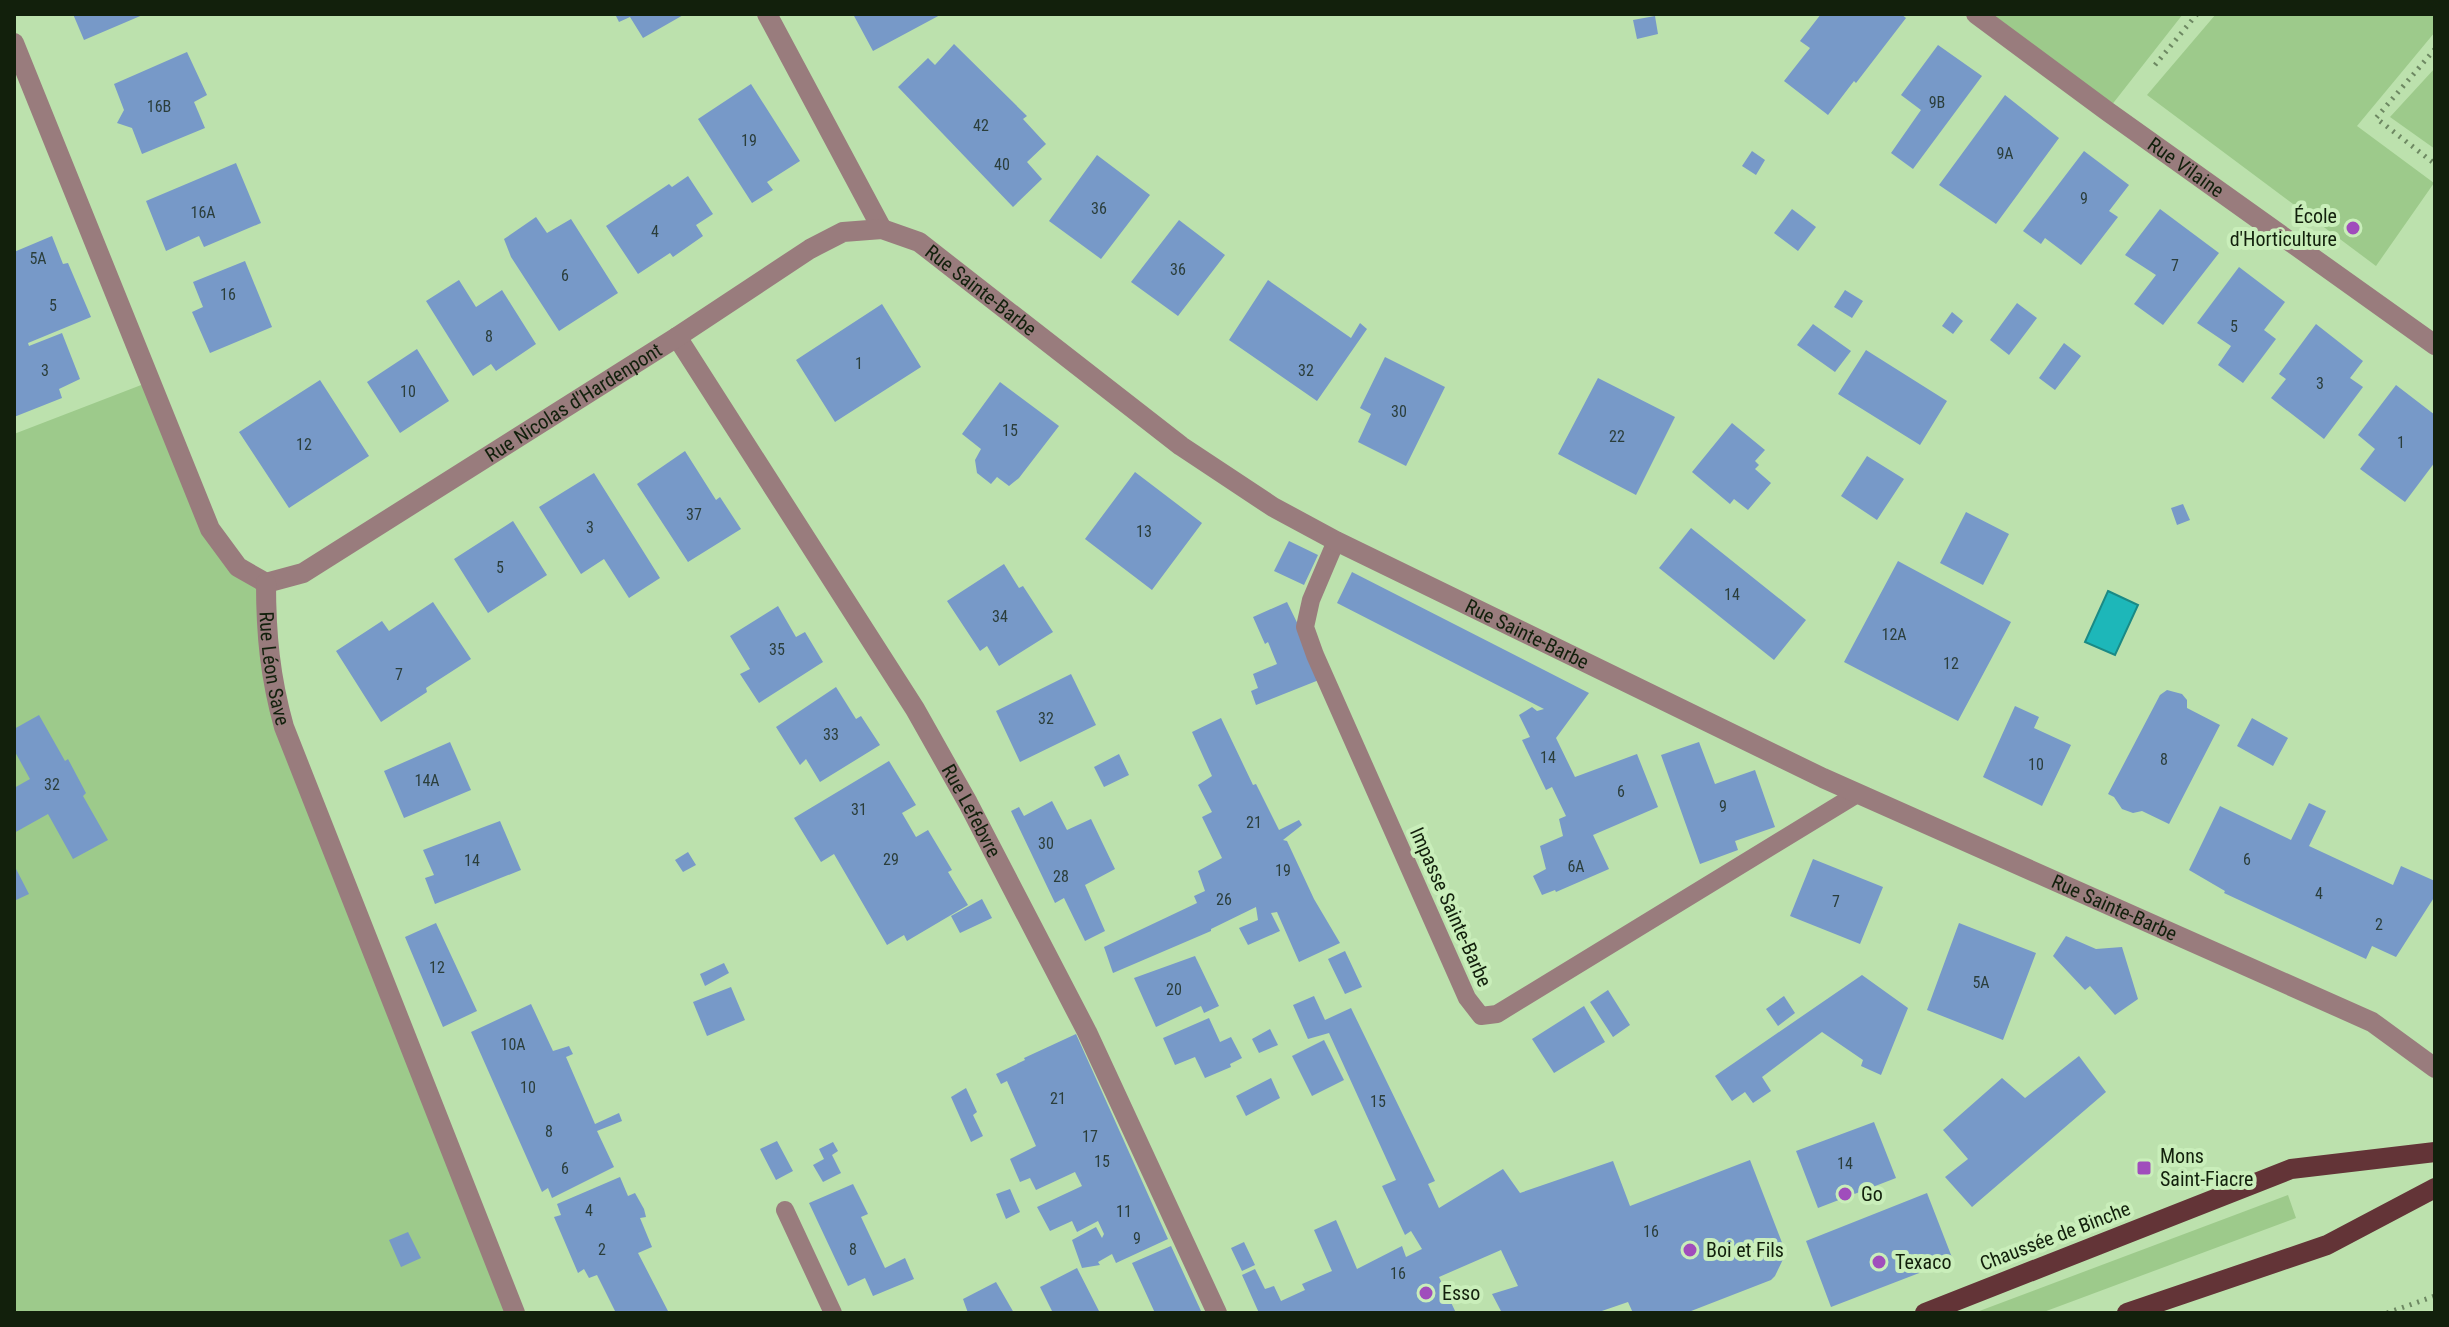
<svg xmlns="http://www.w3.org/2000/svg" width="2449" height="1327" viewBox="0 0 2449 1327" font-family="'Roboto Condensed',sans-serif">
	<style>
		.green { fill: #9dca8b }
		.water { fill: #1db7b9; stroke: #1a8a85; stroke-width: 2 }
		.building { fill: #7799c8 }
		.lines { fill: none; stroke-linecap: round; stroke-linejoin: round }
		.path { stroke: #6d8862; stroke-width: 5; stroke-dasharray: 2 6; stroke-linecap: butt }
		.service { stroke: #997c7d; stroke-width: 18 }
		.minor { stroke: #997c7d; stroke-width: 20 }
		.tertiary { stroke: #997c7d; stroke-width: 20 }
		.primary { stroke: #633437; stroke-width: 20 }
		.poi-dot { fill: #a04dbc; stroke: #c9eeba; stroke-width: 3 }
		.labels { text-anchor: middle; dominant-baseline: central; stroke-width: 8; stroke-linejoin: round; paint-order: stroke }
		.number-label { font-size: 16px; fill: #2b3e3b }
		.street-label { font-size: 20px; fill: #12200c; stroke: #c9eeba }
		.poi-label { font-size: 20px; fill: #12200c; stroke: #c9eeba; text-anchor: start }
	</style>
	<rect width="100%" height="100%" fill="#bce1ad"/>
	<path class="green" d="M1976,14H2183L2107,111Z
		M2216,14H2435V32L2357,126L2434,183L2376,266L2147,95Z
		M2435,68V149L2390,117Z
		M149,382L210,529L266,583L272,684L515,1313H14V434Z
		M2288,1195L2296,1218L2041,1313H1974Z"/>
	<path class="water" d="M2108,591L2138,605L2115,655L2085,642Z"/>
	<path class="building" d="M73,14H145L84,40Z
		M615,14H685L643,38L630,17L619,22Z
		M853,14H942L873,51Z
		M1821,14H1901L1906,18L1856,83L1854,81L1828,115L1784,81L1810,48L1800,41Z
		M1655,16L1658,34L1637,39L1633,20Z
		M954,44L1027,116L1023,119L1046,144L1027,162L1042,179L1013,207L898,87L928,58L935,65Z
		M1938,45L1982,76L1913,169L1891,153L1921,110L1901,95Z
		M187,52L207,95L194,102L205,128L142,154L132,128L117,123L124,110L114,84Z
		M751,84L800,161L767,182L773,190L752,203L698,119Z
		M2005,95L2059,138L1996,224L1939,185Z
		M1752,151L1765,160L1756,175L1742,166Z
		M2084,151L2129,185L2109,211L2118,217L2081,265L2045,238L2041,244L2023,231Z
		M1097,155L1150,195L1101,259L1049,221Z
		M236,163L261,223L204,247L199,236L166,251L146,201Z
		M688,176L713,214L696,225L703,236L673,257L670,253L638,274L606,226L669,184L672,187Z
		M1792,209L1816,227L1798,251L1774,233Z
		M2160,209L2219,253L2163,325L2134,304L2156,275L2125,255Z
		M536,217L547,233L571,219L618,293L559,331L511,257L504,239Z
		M1179,220L1225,255L1178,316L1131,282Z
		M52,236L63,264L68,263L91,317L28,343L29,346L62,333L80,379L59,389L62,398L14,417V252Z
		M245,261L272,327L210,353L192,312L203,307L193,282Z
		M2239,267L2285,302L2264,330L2276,339L2243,383L2218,365L2231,346L2197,323Z
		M459,280L476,307L502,290L536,344L496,371L491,364L473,376L426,301Z
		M1268,280L1351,338L1360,323L1367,329L1317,401L1229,340Z
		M1845,290L1863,301L1852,318L1834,307Z
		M2017,303L2037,318L2009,355L1990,340Z
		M882,304L921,367L835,422L796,360Z
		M1952,312L1963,321L1953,334L1942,326Z
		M1813,324L1851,351L1835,372L1797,345Z
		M2316,324L2363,361L2350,378L2363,387L2324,439L2271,398L2286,379L2279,374Z
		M2064,343L2081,356L2055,390L2039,378Z
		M417,349L449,401L400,433L367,382Z
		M1866,350L1947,401L1920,445L1838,394Z
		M1385,357L1445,387L1406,466L1358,442L1371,414L1360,408Z
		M1598,378L1675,417L1636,495L1558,454Z
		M320,380L369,456L289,508L239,432Z
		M1000,382L1059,426L1019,478L1009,486L997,477L991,484L977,473L975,460L981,449L962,434Z
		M2396,385L2435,415V462L2405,502L2360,469L2375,449L2358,435Z
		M1732,423L1765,450L1755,461L1759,465L1755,469L1771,483L1748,510L1734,499L1730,504L1692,472Z
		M685,451L716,500L720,497L741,529L688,562L637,484Z
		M1867,456L1904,479L1877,520L1841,496Z
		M1135,472L1202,523L1152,590L1085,539Z
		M594,473L660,578L629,598L604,559L581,574L539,507Z
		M2183,504L2190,520L2177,525L2171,508Z
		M1966,512L2009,534L1983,585L1940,563Z
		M513,521L547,575L488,613L454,559Z
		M1691,528L1806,620L1774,660L1659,568Z
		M1289,541L1318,555L1304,585L1274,571Z
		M1898,561L2011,622L1958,721L1844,662Z
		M1004,564L1019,588L1023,586L1053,632L999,666L987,646L980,651L947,601Z
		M1352,572L1589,693L1556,738L1575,777L1637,754L1658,807L1593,835L1609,869L1556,892L1555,890L1542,895L1533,876L1546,869L1540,846L1563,836L1559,819L1566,816L1552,787L1546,790L1522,740L1530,737L1519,715L1532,707L1537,711L1544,709L1337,603Z
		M433,602L471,659L426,688L427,692L381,722L336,651L382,621L389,631Z
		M1287,602L1324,678L1256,705L1251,691L1258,688L1253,674L1277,664L1268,642L1265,644L1253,617Z
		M778,606L796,637L805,632L823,662L759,703L740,674L750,669L730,636Z
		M1071,674L1096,725L1020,762L996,711Z
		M836,687L856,719L861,716L880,745L820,782L806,759L800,765L776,727Z
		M2167,690L2182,694L2187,700V708L2220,725L2169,824L2142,811L2133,813L2122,809L2114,797L2108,794L2160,695Z
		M2015,706L2039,717L2034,728L2071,745L2042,806L1983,777Z
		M39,715L65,761L68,759L86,793L83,796L108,840L73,859L48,814L14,833V788L30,779L14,750V729Z
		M1221,718L1253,785L1256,784L1279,830L1299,820L1302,825L1283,840L1287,841L1314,899L1340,943L1299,962L1277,912L1271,913L1280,931L1248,945L1239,928L1258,920L1256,907L1211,929V931L1113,973L1104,947L1197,903L1194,896L1205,891L1198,871L1222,858L1202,817L1212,812L1198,785L1212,776L1192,732Z
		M2252,718L2288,738L2273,766L2237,746Z
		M450,742L471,790L404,818L384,771Z
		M1699,742L1715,784L1755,770L1775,827L1735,841L1738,850L1700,864L1661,755Z
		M1119,754L1129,775L1104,787L1094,767Z
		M889,761L916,805L902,813L916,837L928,830L952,870L948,872L968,905L907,941L904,935L887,945L834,854L821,862L794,818Z
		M1052,801L1067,830L1091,819L1115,869L1085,885L1105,931L1085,941L1064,898L1055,903L1011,811L1019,807L1024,816Z
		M2309,803L2326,811L2309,846L2393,885L2401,866L2435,881V896L2396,957L2372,946L2366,959L2224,893L2225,891L2189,870L2220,806L2291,840Z
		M500,821L521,870L435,904L425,878L434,875L423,850Z
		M688,852L696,865L683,872L675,860Z
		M1813,859L1883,887L1860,944L1790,916Z
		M14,865L29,894L14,901Z
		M982,899L992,918L960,933L951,916Z
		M436,923L477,1011L443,1027L405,937Z
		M1959,923L2036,953L2003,1040L1927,1010Z
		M2066,936L2096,949L2122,947L2138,999L2115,1015L2090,986L2085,990L2053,956Z
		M1345,951L1362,987L1345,994L1328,959Z
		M1195,956L1219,1006L1204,1013L1201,1006L1156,1027L1134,978Z
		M724,963L729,973L705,986L700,974Z
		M1862,975L1908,1008L1881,1075L1861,1066L1863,1060L1822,1032L1762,1077L1771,1091L1753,1103L1745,1092L1732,1101L1715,1076Z
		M731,987L745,1020L707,1036L693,1002Z
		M1608,990L1630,1025L1613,1037L1590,1002Z
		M1314,996L1325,1020L1351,1008L1435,1181L1428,1184L1439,1208L1503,1169L1520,1193L1613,1161L1630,1206L1750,1160L1786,1253L1775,1276L1771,1280L1686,1313H1633L1628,1302L1596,1313H1502L1492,1294L1518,1286L1501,1250L1439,1277L1456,1313H1259L1242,1275L1255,1269L1265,1289L1274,1286L1281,1301L1305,1290L1302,1284L1332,1271L1314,1230L1336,1220L1357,1269L1402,1246L1406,1257L1422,1249L1411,1231L1405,1235L1382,1186L1396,1180L1329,1033L1308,1039L1293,1005Z
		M1784,996L1795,1013L1778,1026L1766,1009Z
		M531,1004L553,1051L569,1046L573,1054L566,1057L595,1124L619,1113L622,1121L597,1131L614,1167L552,1198L548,1188L542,1192L471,1032Z
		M1584,1006L1605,1042L1554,1073L1532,1039Z
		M1209,1018L1220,1042L1231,1037L1242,1058L1230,1064L1231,1067L1205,1078L1195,1057L1175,1065L1163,1038Z
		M1270,1029L1278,1045L1259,1053L1252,1039Z
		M1076,1034L1168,1239L1116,1263L1112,1254L1098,1262L1100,1265L1082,1268L1072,1240L1096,1227L1102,1238L1104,1234L1098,1221L1077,1232L1072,1221L1050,1231L1037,1207L1082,1186L1075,1172L1036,1190L1030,1178L1020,1182L1010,1159L1036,1146L1007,1081L1001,1084L996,1074L1025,1060L1024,1058Z
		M1324,1040L1344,1080L1312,1096L1292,1056Z
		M2079,1056L2106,1092L1972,1207L1945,1177L1968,1159L1943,1130L2002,1078L2025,1098Z
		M1271,1078L1280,1098L1246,1116L1236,1096Z
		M966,1088L977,1112L973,1115L983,1136L971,1142L951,1097Z
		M1874,1122L1896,1178L1818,1208L1796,1151Z
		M777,1141L793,1171L776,1180L760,1149Z
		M833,1142L838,1151L832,1155L841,1173L823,1182L813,1165L824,1159L819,1149Z
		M620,1177L628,1196L635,1193L644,1209L646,1217L640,1218L652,1247L638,1253L669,1313H616L597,1275L589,1278L584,1269L578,1273L554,1217L561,1215L557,1204Z
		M853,1184L868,1214L861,1217L885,1268L905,1258L914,1279L873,1296L865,1278L848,1286L809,1203Z
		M1010,1189L1020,1212L1006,1219L996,1194Z
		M1927,1193L1953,1260L1831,1307L1806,1241Z
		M408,1232L421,1258L401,1267L389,1240Z
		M1244,1242L1255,1265L1242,1271L1231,1248Z
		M1171,1246L1201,1311L1197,1313H1155L1132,1263Z
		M1077,1268L1100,1313H1053L1040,1287Z
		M996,1282L1014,1313H968L963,1299Z"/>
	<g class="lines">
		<path class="path" d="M2435,49L2376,118L2435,164
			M2155,65L2197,14
			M2387,1313L2435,1296"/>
		<path class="service" d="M1336,541L1311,600L1305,627L1315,655L1467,998L1481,1016L1497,1014L1857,794
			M785,1210L833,1313"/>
		<g class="minor">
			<path d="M767,14L882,229"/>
			<path id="s1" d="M1976,14L2107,111L2435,345"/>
			<path id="s2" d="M677,337L915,709L968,803L1087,1032L1217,1313"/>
		</g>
		<g class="tertiary">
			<path d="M14,43L210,529L238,567L266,583"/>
			<path id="s3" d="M266,583L303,573L677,337L810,249L843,232L882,229L919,242L1181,446L1273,507L1336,541L1823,778L2372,1022L2435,1068"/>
			<path id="s4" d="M266,583C266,634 270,677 284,727L515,1313"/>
		</g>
		<path class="primary" d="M1925,1313L2291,1169L2435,1152
			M2127,1313L2327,1245L2435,1188"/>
	</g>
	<g class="poi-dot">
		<circle cx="2353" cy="228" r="8"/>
		<rect x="2136" y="1160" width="16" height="16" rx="4"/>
		<circle cx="1845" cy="1194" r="8"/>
		<circle cx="1690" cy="1250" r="8"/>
		<circle cx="1879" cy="1262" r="8"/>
		<circle cx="1426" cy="1293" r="8"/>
	</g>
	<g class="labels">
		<g class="number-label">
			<text x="1937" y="102">9B</text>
			<text x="159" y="106">16B</text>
			<text x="981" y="125">42</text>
			<text x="749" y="140">19</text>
			<text x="2005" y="153">9A</text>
			<text x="1002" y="164">40</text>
			<text x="2084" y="198">9</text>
			<text x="1099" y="208">36</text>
			<text x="203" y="212">16A</text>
			<text x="655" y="231">4</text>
			<text x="38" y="258">5A</text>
			<text x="2175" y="265">7</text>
			<text x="1178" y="269">36</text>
			<text x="565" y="275">6</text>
			<text x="228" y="294">16</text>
			<text x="53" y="305">5</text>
			<text x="2234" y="326">5</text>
			<text x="489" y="336">8</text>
			<text x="859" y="363">1</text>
			<text x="45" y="370">3</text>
			<text x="1306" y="370">32</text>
			<text x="2320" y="383">3</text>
			<text x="408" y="391">10</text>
			<text x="1399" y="411">30</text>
			<text x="1010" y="430">15</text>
			<text x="1617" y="436">22</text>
			<text x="2401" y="442">1</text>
			<text x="304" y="444">12</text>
			<text x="694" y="514">37</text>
			<text x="590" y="527">3</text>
			<text x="1144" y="531">13</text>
			<text x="500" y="567">5</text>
			<text x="1732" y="594">14</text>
			<text x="1000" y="616">34</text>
			<text x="1894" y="634">12A</text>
			<text x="777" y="649">35</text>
			<text x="1951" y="663">12</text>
			<text x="399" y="674">7</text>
			<text x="1046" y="718">32</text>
			<text x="831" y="734">33</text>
			<text x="1548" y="757">14</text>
			<text x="2164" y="759">8</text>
			<text x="2036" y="764">10</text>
			<text x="427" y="780">14A</text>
			<text x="52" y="784">32</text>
			<text x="1621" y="791">6</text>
			<text x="1723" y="806">9</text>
			<text x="859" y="809">31</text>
			<text x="1254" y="822">21</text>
			<text x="1046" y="843">30</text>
			<text x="891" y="859">29</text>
			<text x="2247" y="859">6</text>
			<text x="472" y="860">14</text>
			<text x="1576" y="866">6A</text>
			<text x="1283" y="870">19</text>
			<text x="1061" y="876">28</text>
			<text x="2319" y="893">4</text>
			<text x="1224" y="899">26</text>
			<text x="1836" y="901">7</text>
			<text x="2379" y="924">2</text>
			<text x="437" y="967">12</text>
			<text x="1981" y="982">5A</text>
			<text x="1174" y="989">20</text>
			<text x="513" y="1044">10A</text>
			<text x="528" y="1087">10</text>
			<text x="1058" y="1098">21</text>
			<text x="1378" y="1101">15</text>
			<text x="549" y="1131">8</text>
			<text x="1090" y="1136">17</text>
			<text x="1102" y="1161">15</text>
			<text x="1845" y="1163">14</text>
			<text x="565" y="1168">6</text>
			<text x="589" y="1210">4</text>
			<text x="1124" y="1211">11</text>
			<text x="1651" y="1231">16</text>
			<text x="1137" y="1238">9</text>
			<text x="602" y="1249">2</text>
			<text x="853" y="1249">8</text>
			<text x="1398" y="1273">16</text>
		</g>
		<g class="street-label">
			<text stroke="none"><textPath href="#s1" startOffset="260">Rue Vilaine</textPath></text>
			<text stroke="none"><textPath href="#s3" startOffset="834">Rue Sainte-Barbe</textPath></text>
			<text stroke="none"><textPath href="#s3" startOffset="358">Rue Nicolas d'Hardenpont</textPath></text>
			<text stroke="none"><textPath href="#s3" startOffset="1482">Rue Sainte-Barbe</textPath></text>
			<text stroke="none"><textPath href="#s4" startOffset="86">Rue Léon Save</textPath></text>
			<text stroke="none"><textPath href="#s2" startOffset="558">Rue Lefebvre</textPath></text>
			<text transform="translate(1451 907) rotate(66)">Impasse Sainte-Barbe</text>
			<text stroke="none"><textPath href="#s3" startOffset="2130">Rue Sainte-Barbe</textPath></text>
			<text transform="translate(2055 1236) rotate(-21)">Chaussée de Binche</text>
		</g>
		<g class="poi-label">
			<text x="2337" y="216" text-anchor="end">École<tspan x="2337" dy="23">d'Horticulture</tspan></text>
			<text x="2160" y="1156">Mons<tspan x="2160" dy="23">Saint-Fiacre</tspan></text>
			<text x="1861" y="1194">Go</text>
			<text x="1706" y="1250">Boi et Fils</text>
			<text x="1895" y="1262">Texaco</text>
			<text x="1442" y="1293">Esso</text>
		</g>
	</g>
	<rect width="2449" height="1327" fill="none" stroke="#12200c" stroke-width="32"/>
</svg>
